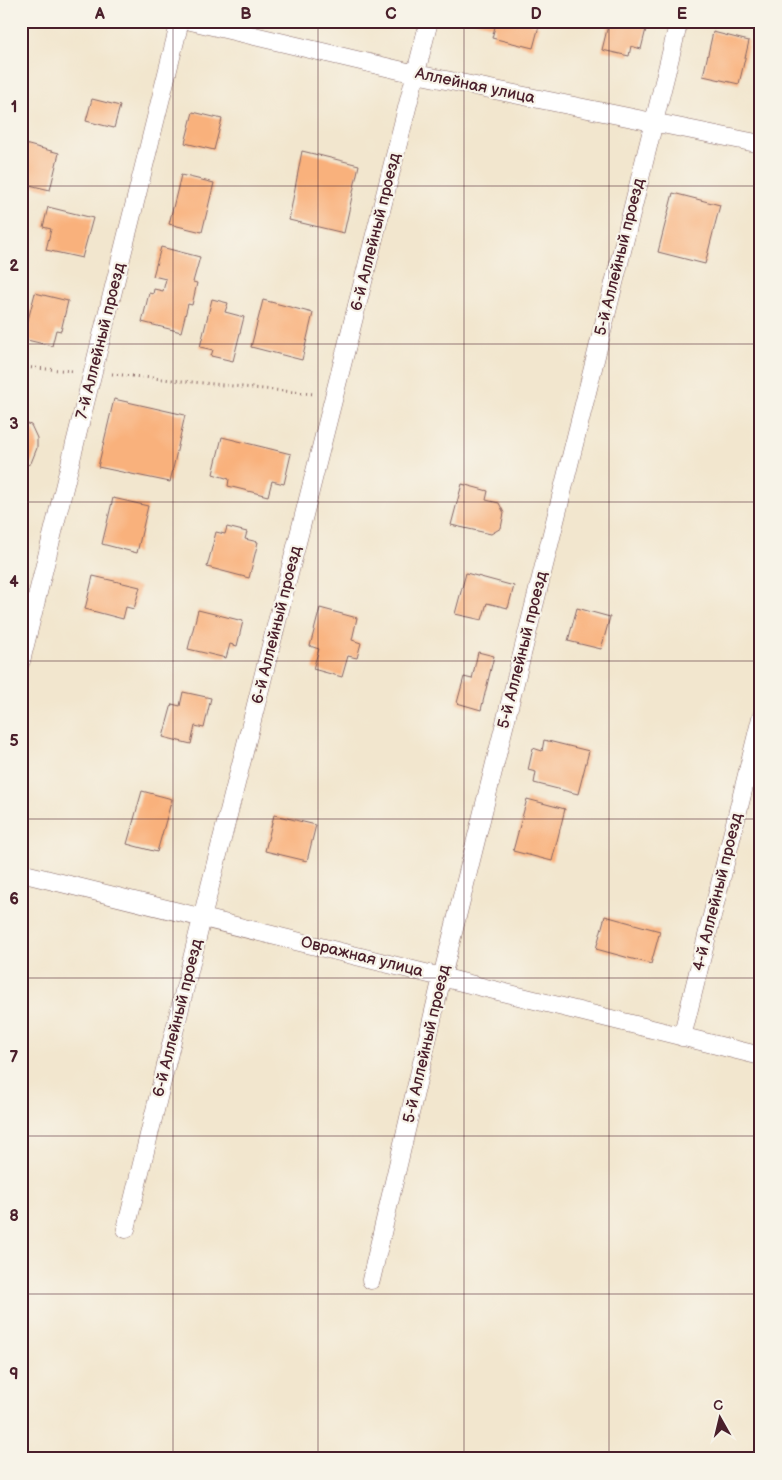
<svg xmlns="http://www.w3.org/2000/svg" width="782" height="1480" viewBox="0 0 782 1480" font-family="'Balsamiq Sans',sans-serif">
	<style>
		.building { fill: #f9b17b }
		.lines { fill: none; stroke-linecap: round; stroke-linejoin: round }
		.street-casing { stroke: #856564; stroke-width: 19 }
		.path { stroke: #856564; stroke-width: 3; stroke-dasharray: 1 4; stroke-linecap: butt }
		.street { stroke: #fff; stroke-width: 18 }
		.grid { fill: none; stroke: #4a1f2b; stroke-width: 1; stroke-opacity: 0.55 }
		.labels { text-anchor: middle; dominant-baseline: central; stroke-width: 4.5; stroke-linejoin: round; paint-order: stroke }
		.street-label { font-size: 16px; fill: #4a1f2b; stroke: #f7f3e8 }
		.neatline { fill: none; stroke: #4a1f2b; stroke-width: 2 }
		.grid-label { font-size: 16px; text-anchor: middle; font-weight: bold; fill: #4a1f2b }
	</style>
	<rect width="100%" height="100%" fill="#f7f3e8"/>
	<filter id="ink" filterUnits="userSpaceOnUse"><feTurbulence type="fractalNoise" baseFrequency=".02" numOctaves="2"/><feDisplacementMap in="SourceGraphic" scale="10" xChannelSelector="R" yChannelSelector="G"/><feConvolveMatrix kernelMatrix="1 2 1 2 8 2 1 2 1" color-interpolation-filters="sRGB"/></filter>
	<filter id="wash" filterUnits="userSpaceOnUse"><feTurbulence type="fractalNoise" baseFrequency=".0096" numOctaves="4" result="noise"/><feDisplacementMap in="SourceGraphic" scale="20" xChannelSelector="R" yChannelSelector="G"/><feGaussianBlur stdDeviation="1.12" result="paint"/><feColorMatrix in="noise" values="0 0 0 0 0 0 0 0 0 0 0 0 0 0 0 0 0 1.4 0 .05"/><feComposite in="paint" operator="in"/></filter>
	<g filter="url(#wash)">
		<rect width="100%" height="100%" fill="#f2e6ce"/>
		<g id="blocks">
			<path class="building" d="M473,21H524L539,26L533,48L492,38L495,27Z
				M609,21H648L641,49L631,46L629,56L602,50Z
				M713,32L749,41L739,84L703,76Z
				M760,80H761V96L756,95Z
				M92,99L120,106L114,128L86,121Z
				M193,112L222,119L214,150L185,143Z
				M21,143L59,153L50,190L21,183Z
				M302,151L359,165L344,233L289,220Z
				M181,175L214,183L202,232L169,224Z
				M673,193L720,205L705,264L658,252Z
				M48,207L93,218L82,258L46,250L51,229L43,227Z
				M161,247L200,257L193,282L197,283L192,305L188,304L181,332L142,322L149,293L153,294L154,289L163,291L166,279L153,276Z
				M35,293L68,301L61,331L56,330L52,346L23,339Z
				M212,299L228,303L225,312L244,317L233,361L211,356L213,350L200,347Z
				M263,300L313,313L302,360L251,347Z
				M114,399L185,415L170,482L98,467Z
				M21,422L31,425L37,438V448L31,463L21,469Z
				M222,437L291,454L284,484L272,481L268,496L228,486L229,479L213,474Z
				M462,484L488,491L486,500L499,503L504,513L501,528L491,534L451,525Z
				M113,498L148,506L137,553L102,544Z
				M227,527L247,532L245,539L258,542L249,578L207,567L216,532L225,534Z
				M466,573L514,586L508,608L487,603L482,620L455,614Z
				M93,576L140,587L134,609L126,607L123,619L85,609Z
				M320,608L357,618L352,640L361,643L357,658L348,656L342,677L313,669L319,649L310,646Z
				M577,608L610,617L601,649L568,641Z
				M198,610L243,621L237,646L230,644L226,658L188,649Z
				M478,652L494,656L481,710L457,703L464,677L472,679Z
				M183,692L211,698L204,728L195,726L191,744L163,737L172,704L180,706Z
				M544,740L589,751L578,794L534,783L536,772L528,770L533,748L542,751Z
				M142,791L172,799L157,852L127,844Z
				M527,799L565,809L552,861L513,851Z
				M274,815L316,825L307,861L265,851Z
				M605,916L660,931L651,964L596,949Z"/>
		</g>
	</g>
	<g filter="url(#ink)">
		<use href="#blocks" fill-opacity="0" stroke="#856564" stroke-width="1"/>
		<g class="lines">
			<g class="street-casing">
				<path id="street" d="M191,21L416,74L761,144
					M21,661L180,21
					M21,873L761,1056
					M682,1037L761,718
					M126,1229L202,918L429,21
					M371,1280L442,977L679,21"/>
			</g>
			<path class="path" d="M21,367L73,371
				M112,374L314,394"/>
			<use href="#street" class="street"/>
		</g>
	</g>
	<path class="grid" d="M173,21V1459M318,21V1459M464,21V1459M609,21V1459M21,186H761M21,344H761M21,502H761M21,661H761M21,819H761M21,978H761M21,1136H761M21,1294H761"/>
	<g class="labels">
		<g class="street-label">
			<text transform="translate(475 86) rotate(12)">Аллейная улица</text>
			<text transform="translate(376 232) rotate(-76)">6-й Аллейный проезд</text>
			<text transform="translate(620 257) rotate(-76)">5-й Аллейный проезд</text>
			<text transform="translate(101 341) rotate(-76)">7-й Аллейный проезд</text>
			<text transform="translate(277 625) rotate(-76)">6-й Аллейный проезд</text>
			<text transform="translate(523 650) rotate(-76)">5-й Аллейный проезд</text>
			<text transform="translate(718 892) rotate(-76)">4-й Аллейный проезд</text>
			<text transform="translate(362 957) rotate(14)">Овражная улица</text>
			<text transform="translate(178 1018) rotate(-76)">6-й Аллейный проезд</text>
			<text transform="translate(427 1044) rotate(-77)">5-й Аллейный проезд</text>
		</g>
	</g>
	<rect width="782" height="1480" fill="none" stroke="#f7f3e8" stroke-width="55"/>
	<g transform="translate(720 1418) rotate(352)" stroke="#f7f3e8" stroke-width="4" paint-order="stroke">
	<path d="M0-4L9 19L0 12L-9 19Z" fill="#4a1f2b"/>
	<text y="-8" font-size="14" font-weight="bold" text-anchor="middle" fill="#4a1f2b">С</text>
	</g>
	<rect x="28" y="28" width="726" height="1424" class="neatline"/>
	<g class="grid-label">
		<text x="100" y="19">A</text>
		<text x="246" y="19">B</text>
		<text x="391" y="19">C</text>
		<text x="536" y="19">D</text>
		<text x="682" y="19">E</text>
		<text x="14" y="112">1</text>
		<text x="14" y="271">2</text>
		<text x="14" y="429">3</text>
		<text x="14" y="587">4</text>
		<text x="14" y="746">5</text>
		<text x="14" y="904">6</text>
		<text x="14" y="1062">7</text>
		<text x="14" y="1221">8</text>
		<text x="14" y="1379">9</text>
	</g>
</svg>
